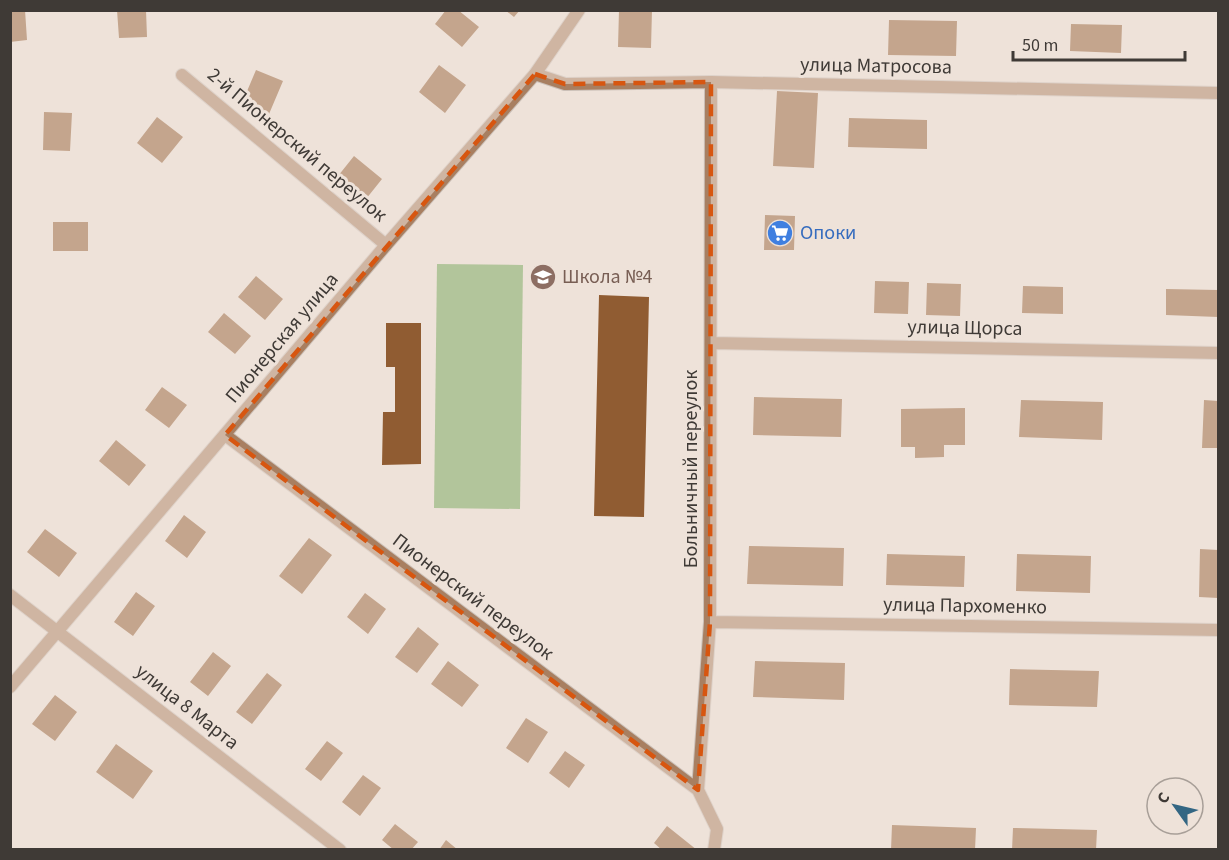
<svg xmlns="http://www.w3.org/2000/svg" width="1229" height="860" viewBox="0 0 1229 860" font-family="'Source Sans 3',sans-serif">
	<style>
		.green { fill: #b2c59b }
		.building { fill: #905c32 }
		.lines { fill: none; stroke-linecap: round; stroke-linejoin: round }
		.minor-casing { stroke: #cbc0b8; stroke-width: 14 }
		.tertiary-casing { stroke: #cbc0b8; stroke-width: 14 }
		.minor { stroke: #a87f61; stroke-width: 12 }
		.tertiary { stroke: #a87f61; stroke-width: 12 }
		.marked { fill: none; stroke: #d75610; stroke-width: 4.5; stroke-dasharray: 12 8; stroke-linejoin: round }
		.labels { text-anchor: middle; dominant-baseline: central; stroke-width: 6; stroke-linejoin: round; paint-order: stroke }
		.street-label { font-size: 20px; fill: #3f3a36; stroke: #eee2d9 }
		.shop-label { font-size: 20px; fill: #366cbe; stroke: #eee2d9; text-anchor: start }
		.education-label { font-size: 20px; fill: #785e54; stroke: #eee2d9; text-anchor: start }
	</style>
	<rect width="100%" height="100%" fill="#eee2d9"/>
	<path class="green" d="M437,264L523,265L520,509L434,508Z"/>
	<path class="building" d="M10,10H25L27,40L10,42Z
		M117,10H146L147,37L119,38Z
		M446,10H458L479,27L462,47L435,24Z
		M505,10H520L514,17Z
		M619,10H652L651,48L618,47Z
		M889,20L957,21L956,56L888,55Z
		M1071,24L1122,25L1121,53L1070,51Z
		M439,65L466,85L445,113L419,92Z
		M256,70L283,81L269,114L242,103Z
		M777,91L818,93L814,168L773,166Z
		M44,112L72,113L70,151L43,150Z
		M157,117L183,137L162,163L137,143Z
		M849,118L927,120V149L848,147Z
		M354,156L382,179L366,199L338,176Z
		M765,215L795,216L794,250H764Z
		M53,222H88V251H53Z
		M256,276L283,299L265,320L238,297Z
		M875,281L909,282L908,314L874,313Z
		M927,283L961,284L960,316L926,315Z
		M1023,286L1063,287V314L1022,313Z
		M1166,289L1218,290V317L1166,315Z
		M599,295L649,297L644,517L594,516Z
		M224,313L251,336L235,354L208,332Z
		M386,323H421V464L382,465L383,412H395V367H386Z
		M162,387L187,405L169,428L145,410Z
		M754,397L842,399L841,437L753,435Z
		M1021,400L1103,402L1102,440L1019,437Z
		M1204,400L1218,401V448H1202Z
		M965,408V445H944V457L915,458V447H901V409Z
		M116,440L146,465L129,486L99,461Z
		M184,515L206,532L187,558L165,541Z
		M45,529L77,553L59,577L27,552Z
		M309,538L332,555L302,594L279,576Z
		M749,546L844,548L843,586L747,584Z
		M1200,549L1218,550V598L1199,597Z
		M887,554L965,556L964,587L886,585Z
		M1017,554L1091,556L1090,593L1016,591Z
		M136,592L155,606L133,636L114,622Z
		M365,593L386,609L368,634L347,617Z
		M418,627L439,644L417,673L395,657Z
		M213,652L231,666L208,696L190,682Z
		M448,661L479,685L462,707L431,684Z
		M755,661L845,663L844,700L753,697Z
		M1010,669L1099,671L1097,707L1009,705Z
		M267,673L282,685L252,724L236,712Z
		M55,695L77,712L55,741L32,724Z
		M526,718L548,732L528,763L506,748Z
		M327,741L343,753L321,781L305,769Z
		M116,744L153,771L133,799L96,772Z
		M565,751L585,765L569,788L549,773Z
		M363,775L381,788L360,816L342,802Z
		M395,824L418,842L411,850H394L382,840Z
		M892,825L976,828L975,850H891Z
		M667,826L697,850H662L654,843Z
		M1013,828L1097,830L1096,850H1012Z
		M446,840L458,850H439Z"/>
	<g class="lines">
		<g class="minor-casing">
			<path id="minor" d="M535,74L565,84L711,82L1218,93
				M182,75L386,245
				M711,82L710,622L698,790L717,829L714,850
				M711,343L1218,353
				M225,435L698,790
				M10,595L340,850
				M710,622L1218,630"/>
		</g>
		<g class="tertiary-casing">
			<path id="tertiary" d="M10,687L386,245L535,74L579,10"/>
		</g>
		<use href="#minor" class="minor"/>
		<use href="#tertiary" class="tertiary"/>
	</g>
	<path d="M0 0H1229V860H0ZM535,74L565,84L711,82L710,622L698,790L225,435Z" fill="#eee2d9" fill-opacity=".55" fill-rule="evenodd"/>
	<path class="marked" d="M535,74L565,84L711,82L710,622L698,790L225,435Z"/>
	<defs>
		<g id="supermarket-disc" transform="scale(1.35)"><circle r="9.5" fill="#3f7fe0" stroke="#eee2d9"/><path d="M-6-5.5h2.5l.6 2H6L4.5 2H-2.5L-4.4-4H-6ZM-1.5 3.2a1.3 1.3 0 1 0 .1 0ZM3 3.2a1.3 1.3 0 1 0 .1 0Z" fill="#fff"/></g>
		<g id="school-disc" transform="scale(1.35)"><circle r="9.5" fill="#8d6e63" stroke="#eee2d9"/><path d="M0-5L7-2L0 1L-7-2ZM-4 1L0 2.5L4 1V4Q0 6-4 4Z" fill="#fff"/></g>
	</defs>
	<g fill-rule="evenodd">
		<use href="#supermarket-disc" x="780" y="233"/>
		<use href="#school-disc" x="543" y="277"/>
	</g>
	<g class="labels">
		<g class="street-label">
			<text transform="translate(876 66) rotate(1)">улица Матросова</text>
			<text transform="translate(297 145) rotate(40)">2-й Пионерский переулок</text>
			<text transform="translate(965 328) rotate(1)">улица Щорса</text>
			<text transform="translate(282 338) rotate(-50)">Пионерская улица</text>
			<text transform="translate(691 469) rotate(-90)">Больничный переулок</text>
			<text transform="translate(473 597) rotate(37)">Пионерский переулок</text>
			<text transform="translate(965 606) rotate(1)">улица Пархоменко</text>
			<text transform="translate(187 707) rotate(38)">улица 8 Марта</text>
		</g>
		<g class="shop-label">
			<text x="800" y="233">Опоки</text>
		</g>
		<g class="education-label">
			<text x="562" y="277">Школа №4</text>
		</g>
	</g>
	<rect width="1229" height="860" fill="none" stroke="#3f3a36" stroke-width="24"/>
	<g transform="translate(1175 806) rotate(304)"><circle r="28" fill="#eee2d9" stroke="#a89f98" stroke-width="1.5"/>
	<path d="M0-4.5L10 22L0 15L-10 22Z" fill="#336683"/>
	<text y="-9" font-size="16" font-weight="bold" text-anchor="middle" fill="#3f3a36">С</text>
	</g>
	<path d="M1013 51v9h172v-9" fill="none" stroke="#3f3a36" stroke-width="3"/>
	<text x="1022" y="51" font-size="18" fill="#3f3a36" stroke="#eee2d9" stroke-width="4.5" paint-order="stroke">50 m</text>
</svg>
